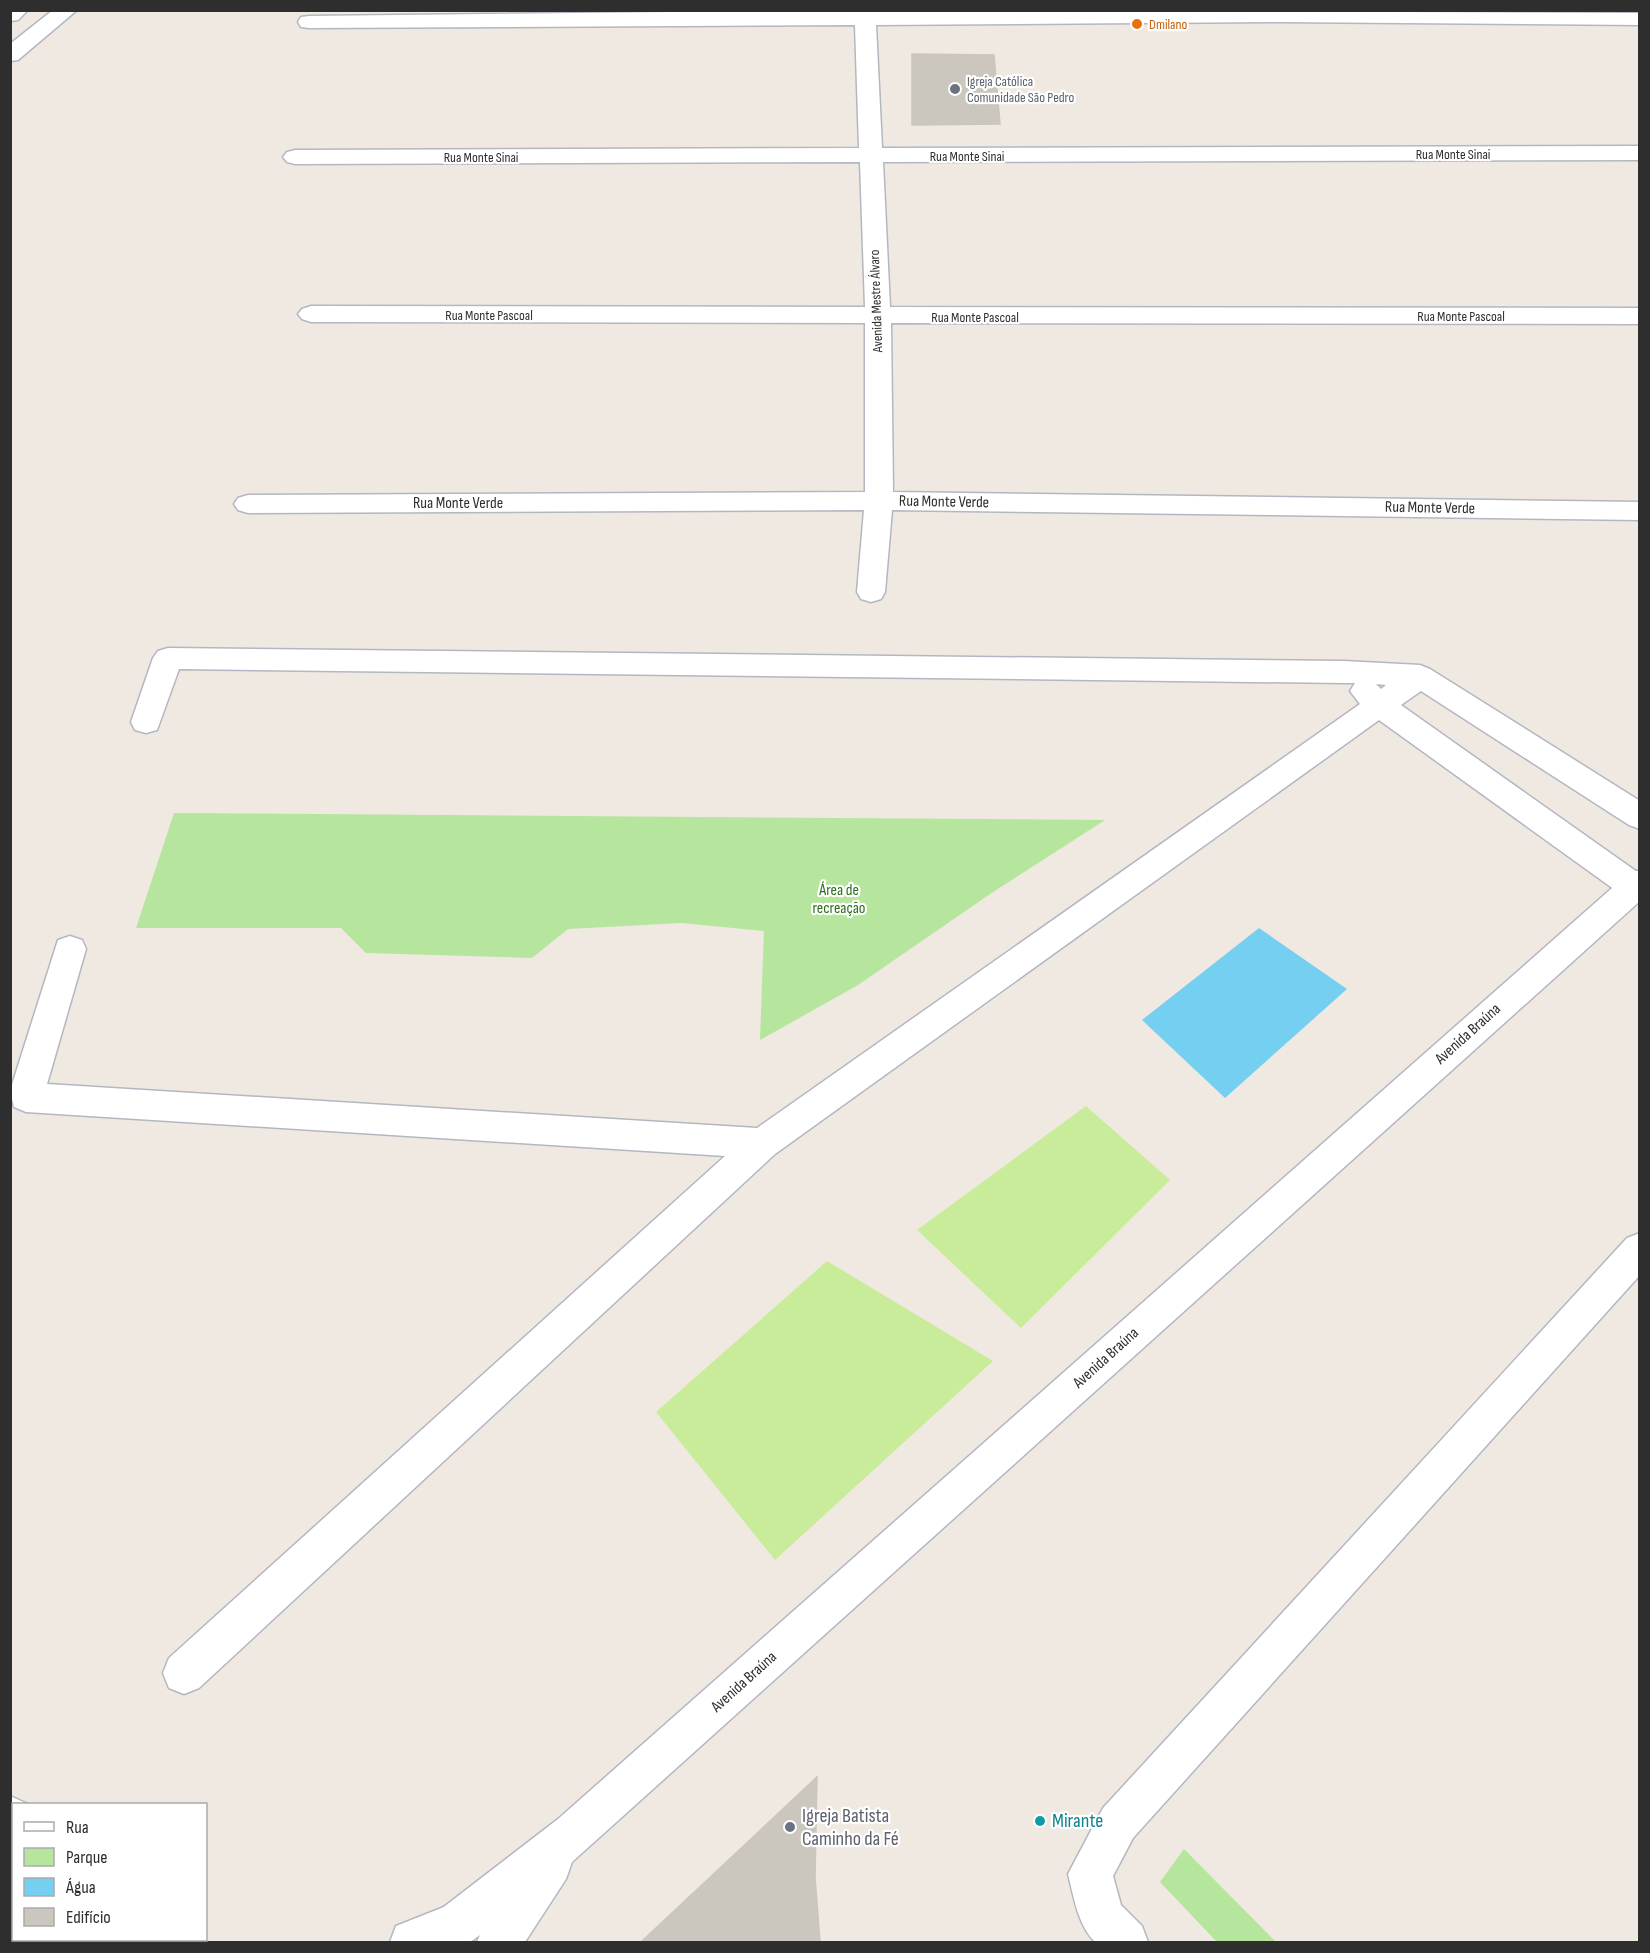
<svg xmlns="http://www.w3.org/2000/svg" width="1650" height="1953" viewBox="0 0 1650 1953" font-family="'Sofia Sans Condensed',sans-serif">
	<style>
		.green { fill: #b6e59e }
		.pitch { fill: #c9ec9a }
		.water { fill: #75cff0 }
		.building { fill: #cbc7bf; stroke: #cbc5ba; stroke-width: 1.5 }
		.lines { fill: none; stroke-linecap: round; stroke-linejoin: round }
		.minor-casing { stroke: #b4b7c1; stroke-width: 3 }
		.tertiary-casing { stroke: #b4b7c1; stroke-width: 3 }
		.secondary-casing { stroke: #b4b7c1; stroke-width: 3 }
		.minor { fill: #fff; fill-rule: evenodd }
		.tertiary { fill: #fff; fill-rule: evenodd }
		.secondary { fill: #fff; fill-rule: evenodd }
		.food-dot { fill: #e8710a; stroke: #fff; stroke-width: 2 }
		.worship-dot { fill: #6b7280; stroke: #fff; stroke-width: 2 }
		.culture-dot { fill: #0f9aa8; stroke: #fff; stroke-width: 2 }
		.labels { text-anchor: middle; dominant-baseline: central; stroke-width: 4.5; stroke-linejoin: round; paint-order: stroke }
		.far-food-label { font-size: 14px; fill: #c56008; stroke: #fff; text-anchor: start }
		.far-worship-label { font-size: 14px; fill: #5b616d; stroke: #fff; text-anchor: start }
		.far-street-label { font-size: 14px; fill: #2e2e2e; stroke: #fff }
		.street-label { font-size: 16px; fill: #2e2e2e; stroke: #fff }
		.park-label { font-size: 16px; fill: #2c6e1b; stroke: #fff }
		.near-worship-label { font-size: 20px; fill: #5b616d; stroke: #fff; text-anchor: start }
		.near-culture-label { font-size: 20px; fill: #0d838f; stroke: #fff; text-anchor: start }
	</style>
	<rect width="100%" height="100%" fill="#efe9e1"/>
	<path class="green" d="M174,813L1105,820L993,892L858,985L760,1040L764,931L681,923L568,929L532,958L366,953L341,928H136Z
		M1184,1849L1276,1942H1217L1160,1882Z"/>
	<path class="pitch" d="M1086,1106L1170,1180L1021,1328L917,1230Z
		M827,1261L993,1361L775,1560L656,1412Z"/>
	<path class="water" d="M1259,928L1347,989L1225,1098L1142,1020Z"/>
	<path class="building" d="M912,54L994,55L1000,124L912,125Z
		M817,1777L815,1877L820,1942H641Z"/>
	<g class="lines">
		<g class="minor-casing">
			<path id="minor" d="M854,10L1640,13V25L1278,22L876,25L882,148L1640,146V160L883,162L890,307L1640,308V324L891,323L893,492L1640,502V520L892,510L885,592L881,599L871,602L861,599L857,592L864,510L248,513L238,510L234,504L238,498L248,495L865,492V323L311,322L302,319L298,314L302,309L311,306L865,307L860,162L295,164L287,162L283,157L287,152L295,150L859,148L855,25L309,28L301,27L298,22L301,17L309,16Z
				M168,648L1344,661L1420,665L1430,669L1640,801V829L1629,825L1421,691L1401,705L1640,874V903L1629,900L1379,720L775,1154L199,1688L184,1694L169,1688L163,1673L169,1658L725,1156L26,1112L14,1107L10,1091L58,940L70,936L82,940L86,949L47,1084L757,1128L1360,704L1350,691L1355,683H1344L179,669L157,730L146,733L135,730L131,722L153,658L158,651ZM1376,684L1386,685L1381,689Z
				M1640,1233V1275L1133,1838L1113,1876L1121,1905L1142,1926L1148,1942H1095C1078,1925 1074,1898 1068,1874L1103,1808L1627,1238Z"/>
		</g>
		<g class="tertiary-casing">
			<path id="tertiary" d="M10,10H28L18,20L10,21Z
				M53,10H77L18,60L10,61V44Z
				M1640,870V901L572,1862L566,1879L525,1942H477L480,1935L470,1942H413L419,1926L558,1819L1629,873Z"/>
		</g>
		<g class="secondary-casing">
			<path id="secondary" d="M10,1796L28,1804H14V1842L10,1841Z
				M10,1885L14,1886V1940H50L51,1942H10Z
				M459,1901L475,1907L481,1923L475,1939L465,1942H390L396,1926Z
				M110,1940H157L158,1942H111Z"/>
		</g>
		<use href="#minor" class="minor"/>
		<use href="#tertiary" class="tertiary"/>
		<use href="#secondary" class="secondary"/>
	</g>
	<circle class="food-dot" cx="1137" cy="24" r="6"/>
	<g class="worship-dot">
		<circle cx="955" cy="89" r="6"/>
		<circle cx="790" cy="1827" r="6"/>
	</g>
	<circle class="culture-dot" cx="1040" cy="1821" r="6"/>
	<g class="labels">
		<g class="far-food-label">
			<text x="1149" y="24">Dmilano</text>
		</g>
		<g class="far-worship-label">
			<text x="967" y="81">Igreja Católica<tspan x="967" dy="16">Comunidade São Pedro</tspan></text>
		</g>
		<g class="far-street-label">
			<text x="1453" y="154">Rua Monte Sinai</text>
			<text x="967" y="156">Rua Monte Sinai</text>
			<text x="481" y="157">Rua Monte Sinai</text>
			<text transform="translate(876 301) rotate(-92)">Avenida Mestre Álvaro</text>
			<text x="489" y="315">Rua Monte Pascoal</text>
			<text x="1461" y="316">Rua Monte Pascoal</text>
			<text x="975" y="317">Rua Monte Pascoal</text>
		</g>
		<g class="street-label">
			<text transform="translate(944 502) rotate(1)">Rua Monte Verde</text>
			<text x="458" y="503">Rua Monte Verde</text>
			<text transform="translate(1430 508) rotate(1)">Rua Monte Verde</text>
			<text transform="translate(1468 1034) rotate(-42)">Avenida Braúna</text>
			<text transform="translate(1106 1358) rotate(-42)">Avenida Braúna</text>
			<text transform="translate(744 1682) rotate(-42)">Avenida Braúna</text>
		</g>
		<g class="park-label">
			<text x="839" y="890">Área de<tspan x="839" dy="18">recreação</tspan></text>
		</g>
		<g class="near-worship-label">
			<text x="802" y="1816">Igreja Batista<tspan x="802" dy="23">Caminho da Fé</tspan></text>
		</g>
		<g class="near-culture-label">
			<text x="1052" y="1821">Mirante</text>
		</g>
	</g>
	<rect width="1650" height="1953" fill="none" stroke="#2e2e2e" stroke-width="24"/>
	<rect x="12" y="1803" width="195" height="138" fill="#ffffff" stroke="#ababab" stroke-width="1.5"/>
	<rect x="24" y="1822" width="30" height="9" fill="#ffffff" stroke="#ababab" stroke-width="1.5"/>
	<text x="66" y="1833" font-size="18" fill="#2e2e2e">Rua</text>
	<rect x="24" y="1848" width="30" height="18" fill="#b6e59e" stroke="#ababab" stroke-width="1.5"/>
	<text x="66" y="1863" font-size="18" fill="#2e2e2e">Parque</text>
	<rect x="24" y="1878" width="30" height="18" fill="#75cff0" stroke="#ababab" stroke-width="1.5"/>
	<text x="66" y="1893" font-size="18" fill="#2e2e2e">Água</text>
	<rect x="24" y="1908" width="30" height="18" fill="#cbc7bf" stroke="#ababab" stroke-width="1.5"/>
	<text x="66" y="1923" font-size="18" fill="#2e2e2e">Edifício</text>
</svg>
